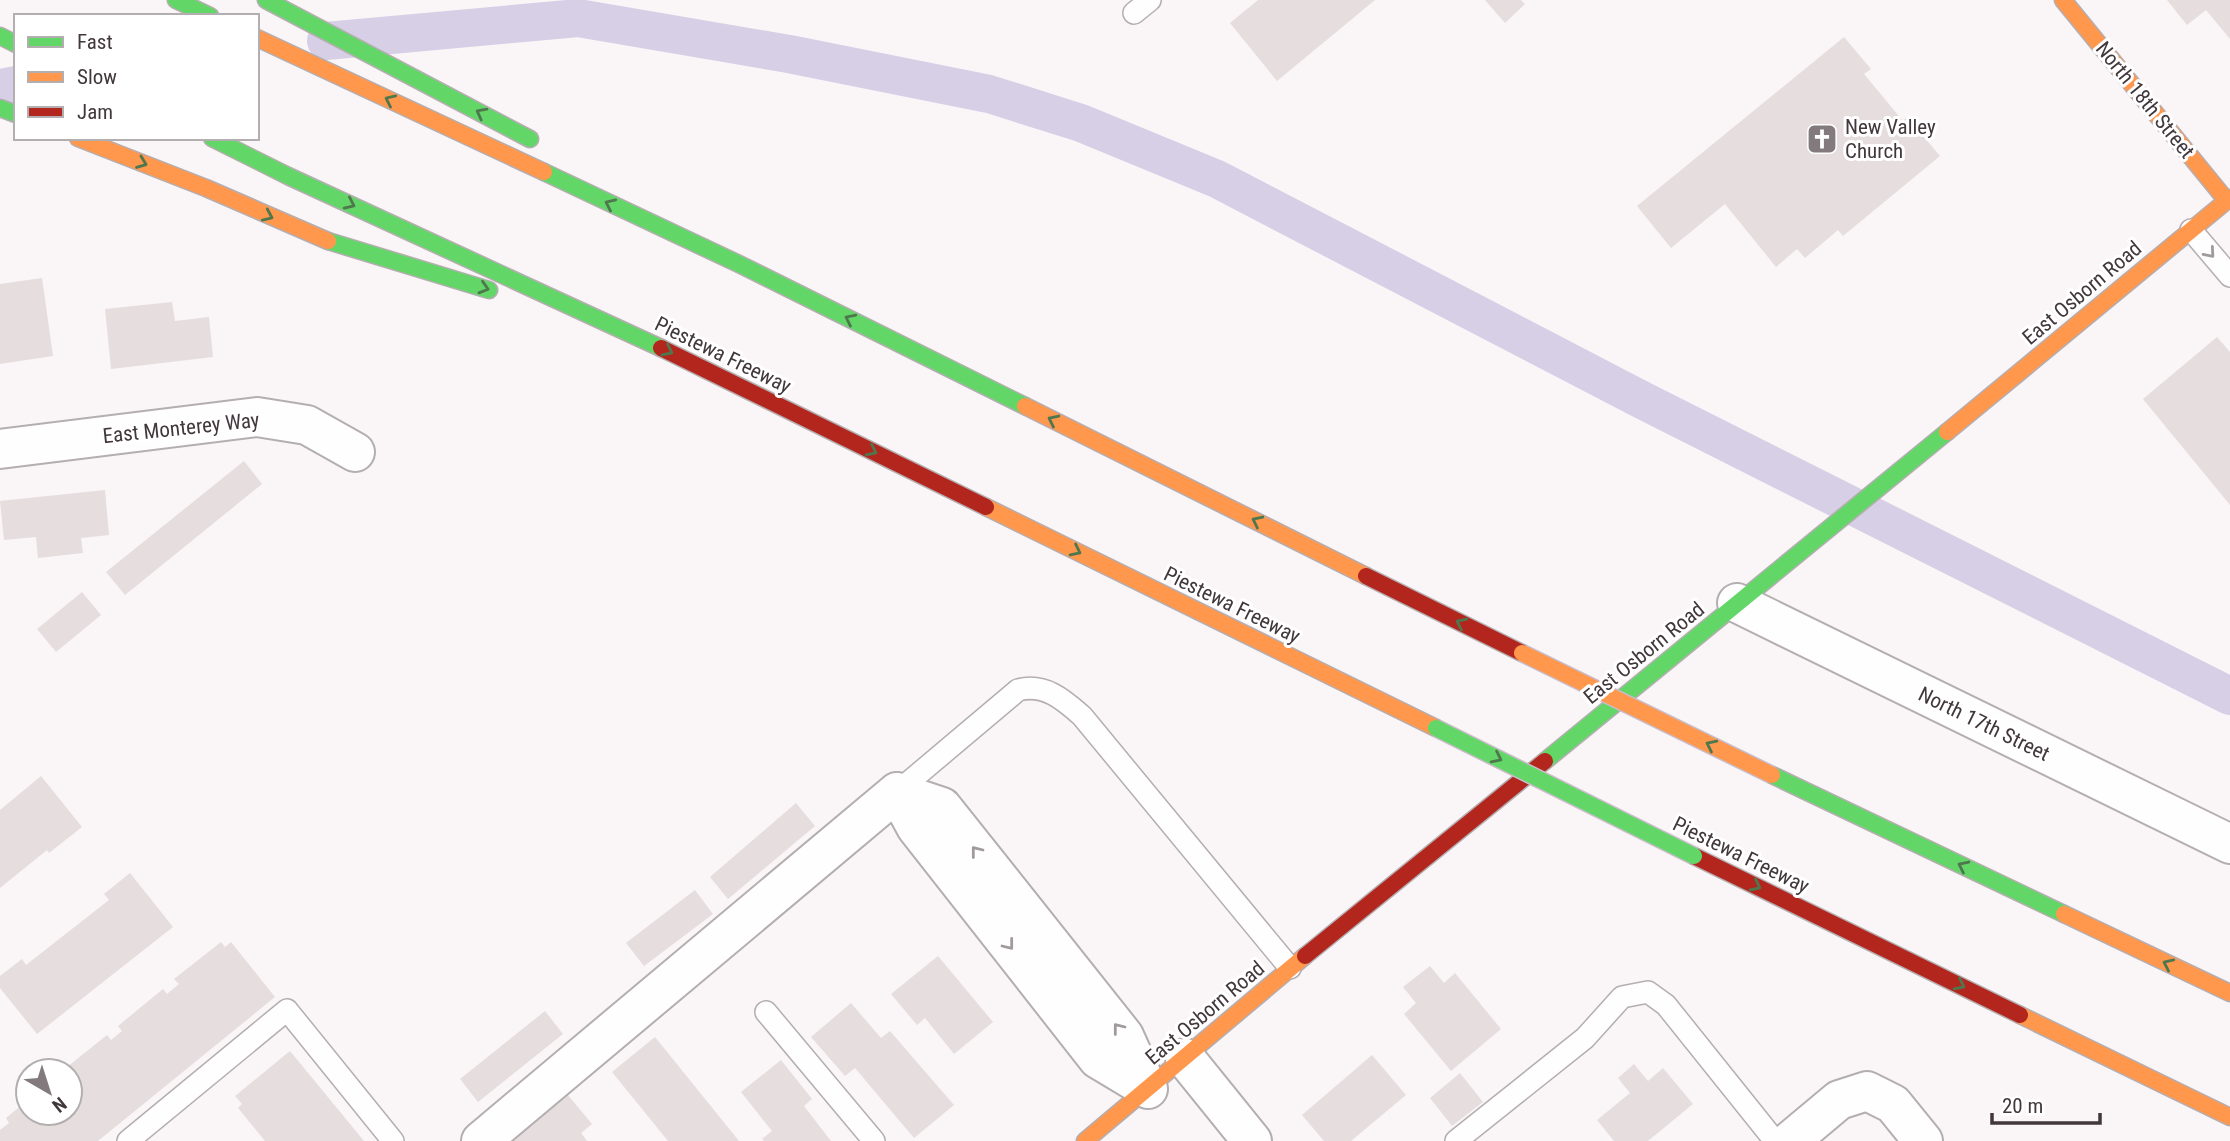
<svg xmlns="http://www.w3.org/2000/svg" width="2230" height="1141" viewBox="0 0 2230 1141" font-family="'Roboto Condensed',sans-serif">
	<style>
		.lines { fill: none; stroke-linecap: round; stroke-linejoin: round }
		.canal { stroke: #d6cfe6; stroke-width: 38 }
		.building { fill: #e6ddde }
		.lane-casing { stroke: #b5aeb1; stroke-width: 24 }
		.street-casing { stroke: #b5aeb1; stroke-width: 42 }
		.fast-casing { stroke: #b5aeb1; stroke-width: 19 }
		.slow-casing { stroke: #b5aeb1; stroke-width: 19 }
		.jam-casing { stroke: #b5aeb1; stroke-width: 19 }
		.lane { stroke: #fefefe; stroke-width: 21 }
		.street { stroke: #fefefe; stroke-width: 38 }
		.fast { stroke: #63d668; stroke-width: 16 }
		.slow { stroke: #ff974d; stroke-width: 16 }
		.jam { stroke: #b3261e; stroke-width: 16 }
		.fast-bridge-casing { stroke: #c9bcc9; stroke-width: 19; stroke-linecap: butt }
		.slow-bridge-casing { stroke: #c9bcc9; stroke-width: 19; stroke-linecap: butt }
		.fast-bridge { stroke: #63d668; stroke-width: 16 }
		.slow-bridge { stroke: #ff974d; stroke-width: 16 }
		.oneway { stroke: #4f774e }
		.oneway2 { stroke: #a09a9d }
		.labels { text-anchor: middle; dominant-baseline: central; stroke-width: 6; stroke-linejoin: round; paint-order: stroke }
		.street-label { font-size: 21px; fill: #41373c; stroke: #fff }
		.poi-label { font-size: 21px; fill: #41373c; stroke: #fff; text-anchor: start }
	</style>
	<rect width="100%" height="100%" fill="#faf5f7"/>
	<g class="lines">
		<path class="canal" d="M326,41L578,18L789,54L989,94L1081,123L1217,179L1642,400L2230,696
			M0,88L16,85"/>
	</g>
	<path class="building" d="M1258,0H1375L1277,81L1230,23Z
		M1485,0H1521L1525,4L1505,23Z
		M2167,0H2230V39L2206,10L2187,25Z
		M1844,37L1871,69L1864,74L1903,121L1907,117L1940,156L1843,236L1838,230L1805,258L1797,249L1776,267L1725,204L1671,248L1637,206Z
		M42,278L53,356L0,364V284Z
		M172,302L175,321L209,317L213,357L111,369L105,309Z
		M2217,337L2230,352V505L2143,399Z
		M244,461L262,484L125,595L106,572Z
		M105,490L109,535L81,538L83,553L38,558L36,537L4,540L0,501Z
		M82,592L101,615L56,652L37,629Z
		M41,776L82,827L49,853L47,850L0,888V810Z
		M796,803L815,826L728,899L710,877Z
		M130,873L173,927L37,1034L0,988V976L22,959L26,965L109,900L104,894Z
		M695,890L713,914L644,966L626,943Z
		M221,942L225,947L231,942L275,997L98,1141H0V1130L9,1123L6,1118L28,1100V1113H70V1071H62L107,1035L111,1040L122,1031L118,1026L163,989L167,994L179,984L174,979Z
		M938,956L993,1022L954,1054L925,1018L917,1025L891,994Z
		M1430,966L1444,983L1455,973L1501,1029L1451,1071L1404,1014L1416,1003L1403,987Z
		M851,1003L881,1038L890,1031L954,1105L914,1138L855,1068L845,1076L811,1037Z
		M545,1011L563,1034L478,1102L460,1079Z
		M655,1037L739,1141H668L612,1072Z
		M290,1051L364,1141H265L238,1108L242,1104L235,1096Z
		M1372,1055L1406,1095L1351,1141H1324L1302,1115Z
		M781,1060L812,1099L804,1106L831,1141H764L762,1139L772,1131L741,1092Z
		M1634,1064L1648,1081L1663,1068L1693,1104L1648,1141H1614L1597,1120L1630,1093L1618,1078Z
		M1460,1073L1483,1102L1452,1126L1430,1098Z
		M567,1094L592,1124L581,1133L587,1141H509Z"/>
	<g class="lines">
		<g class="lane-casing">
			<path id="lane" d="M1134,13L1150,0
				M2191,230L2230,276
				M897,792L1018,690C1044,683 1063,699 1082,716L1290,968
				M766,1012L874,1141
				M128,1141L287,1010L393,1141
				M1456,1141L1585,1038L1622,997L1648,992L1666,1005L1775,1141"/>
		</g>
		<g class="street-casing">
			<path id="street" d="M0,449L257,417L307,425L355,452
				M1737,603L2230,844
				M897,792L942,807L1124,1036L1148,1089
				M897,792L916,827L1098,1059L1148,1089
				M1185,1058L1252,1141
				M481,1141L897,792
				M1790,1141L1839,1100L1867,1091L1893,1104L1923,1141"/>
		</g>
		<g class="fast-casing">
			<path id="fast" d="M176,0L210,16
				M266,0L530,139
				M0,36L16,44
				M0,108L16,114
				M212,138L288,176L661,348
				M544,172L739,264L1025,406
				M328,241L489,290
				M1545,761L1947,432
				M1772,775L2064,914"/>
		</g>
		<g class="slow-casing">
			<path id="slow" d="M2063,0L2227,201
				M257,38L544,172
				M78,138L206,188L328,241
				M1025,406L1366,576
				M1947,432L2230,198
				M986,507L1436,728
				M2064,914L2230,993
				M2020,1015L2230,1117
				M1085,1141L1305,956"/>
		</g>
		<g class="jam-casing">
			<path id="jam" d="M661,348L986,507
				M1366,576L1522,653
				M1694,856L2020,1015
				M1305,956L1545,761"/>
		</g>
		<use href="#lane" class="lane"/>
		<use href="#street" class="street"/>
		<use href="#fast" class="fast"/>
		<use href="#slow" class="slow"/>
		<use href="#jam" class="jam"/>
		<g class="fast-bridge-casing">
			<path id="fast-bridge" d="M1436,728L1694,856"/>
		</g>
		<g class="slow-bridge-casing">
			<path id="slow-bridge" d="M1522,653L1772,775"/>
		</g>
		<use href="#fast-bridge" class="fast-bridge"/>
		<use href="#slow-bridge" class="slow-bridge"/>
	</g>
	<defs><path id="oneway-chevron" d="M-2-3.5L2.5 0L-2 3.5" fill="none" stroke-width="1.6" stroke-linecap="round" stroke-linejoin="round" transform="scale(1.75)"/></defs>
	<g class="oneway">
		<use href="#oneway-chevron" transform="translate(390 100) rotate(-155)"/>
		<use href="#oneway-chevron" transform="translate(481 113) rotate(-152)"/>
		<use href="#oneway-chevron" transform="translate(142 163) rotate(21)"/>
		<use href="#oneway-chevron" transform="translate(350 204) rotate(25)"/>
		<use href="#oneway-chevron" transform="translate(610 204) rotate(-155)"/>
		<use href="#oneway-chevron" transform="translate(268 216) rotate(24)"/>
		<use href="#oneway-chevron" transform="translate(484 288) rotate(17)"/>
		<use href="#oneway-chevron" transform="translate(850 319) rotate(-154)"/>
		<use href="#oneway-chevron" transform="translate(668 351) rotate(26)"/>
		<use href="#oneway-chevron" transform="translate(1053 420) rotate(-154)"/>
		<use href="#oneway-chevron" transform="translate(872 451) rotate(26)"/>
		<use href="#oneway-chevron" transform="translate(1257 521) rotate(-154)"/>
		<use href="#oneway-chevron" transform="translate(1076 551) rotate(26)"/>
		<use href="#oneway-chevron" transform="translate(1461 623) rotate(-154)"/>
		<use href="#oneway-chevron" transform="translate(1711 745) rotate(-154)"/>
		<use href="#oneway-chevron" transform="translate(1497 758) rotate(26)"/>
		<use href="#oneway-chevron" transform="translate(1963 866) rotate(-154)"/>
		<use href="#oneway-chevron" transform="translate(1756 886) rotate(26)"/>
		<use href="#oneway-chevron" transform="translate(2168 964) rotate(-155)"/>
		<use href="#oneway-chevron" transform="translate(1960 985) rotate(26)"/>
	</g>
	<g class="oneway2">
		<use href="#oneway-chevron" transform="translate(2210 253) rotate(49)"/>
		<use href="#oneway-chevron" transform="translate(976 851) rotate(-128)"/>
		<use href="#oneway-chevron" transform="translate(1009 945) rotate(52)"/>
		<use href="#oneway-chevron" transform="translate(1118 1028) rotate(-128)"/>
	</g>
	<defs>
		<g id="church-square" transform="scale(1.575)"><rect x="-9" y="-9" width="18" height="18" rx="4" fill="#827a7d" stroke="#fff"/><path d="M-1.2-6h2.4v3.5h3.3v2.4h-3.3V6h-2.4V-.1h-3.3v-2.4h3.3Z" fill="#fff"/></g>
	</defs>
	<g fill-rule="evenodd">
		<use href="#church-square" x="1822" y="139"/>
	</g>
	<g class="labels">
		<g class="street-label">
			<text transform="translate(2145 100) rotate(51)">North 18th Street</text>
			<text transform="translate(2082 293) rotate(-40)">East Osborn Road</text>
			<text transform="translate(723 355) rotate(26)">Piestewa Freeway</text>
			<text transform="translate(181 428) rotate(-6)">East Monterey Way</text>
			<text transform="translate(1232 605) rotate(26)">Piestewa Freeway</text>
			<text transform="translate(1644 653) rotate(-39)">East Osborn Road</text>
			<text transform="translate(1984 724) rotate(26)">North 17th Street</text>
			<text transform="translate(1741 855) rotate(26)">Piestewa Freeway</text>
			<text transform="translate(1205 1013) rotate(-40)">East Osborn Road</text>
		</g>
		<g class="poi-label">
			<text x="1845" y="127">New Valley<tspan x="1845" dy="24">Church</tspan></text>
		</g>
	</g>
	<rect x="14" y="14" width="245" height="126" fill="#ffffff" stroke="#b3afb1" stroke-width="2"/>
	<rect x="28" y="37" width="35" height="10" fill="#63d668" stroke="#b3afb1" stroke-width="2"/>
	<text x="77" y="49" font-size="21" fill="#41373c">Fast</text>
	<rect x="28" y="72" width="35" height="10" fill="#ff974d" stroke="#b3afb1" stroke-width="2"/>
	<text x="77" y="84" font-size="21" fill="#41373c">Slow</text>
	<rect x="28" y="107" width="35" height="10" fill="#b3261e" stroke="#b3afb1" stroke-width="2"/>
	<text x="77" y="119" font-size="21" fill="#41373c">Jam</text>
	<g transform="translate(49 1092) rotate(141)"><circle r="33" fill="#ffffff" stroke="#b3afb1" stroke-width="2"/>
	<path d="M0-5L12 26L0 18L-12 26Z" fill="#827a7d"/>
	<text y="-10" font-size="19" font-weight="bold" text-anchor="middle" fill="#41373c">N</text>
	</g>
	<path d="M1992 1113v10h108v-10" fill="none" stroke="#41373c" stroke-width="3.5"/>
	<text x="2002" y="1113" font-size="21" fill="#41373c" stroke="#ffffff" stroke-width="5" paint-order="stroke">20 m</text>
</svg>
